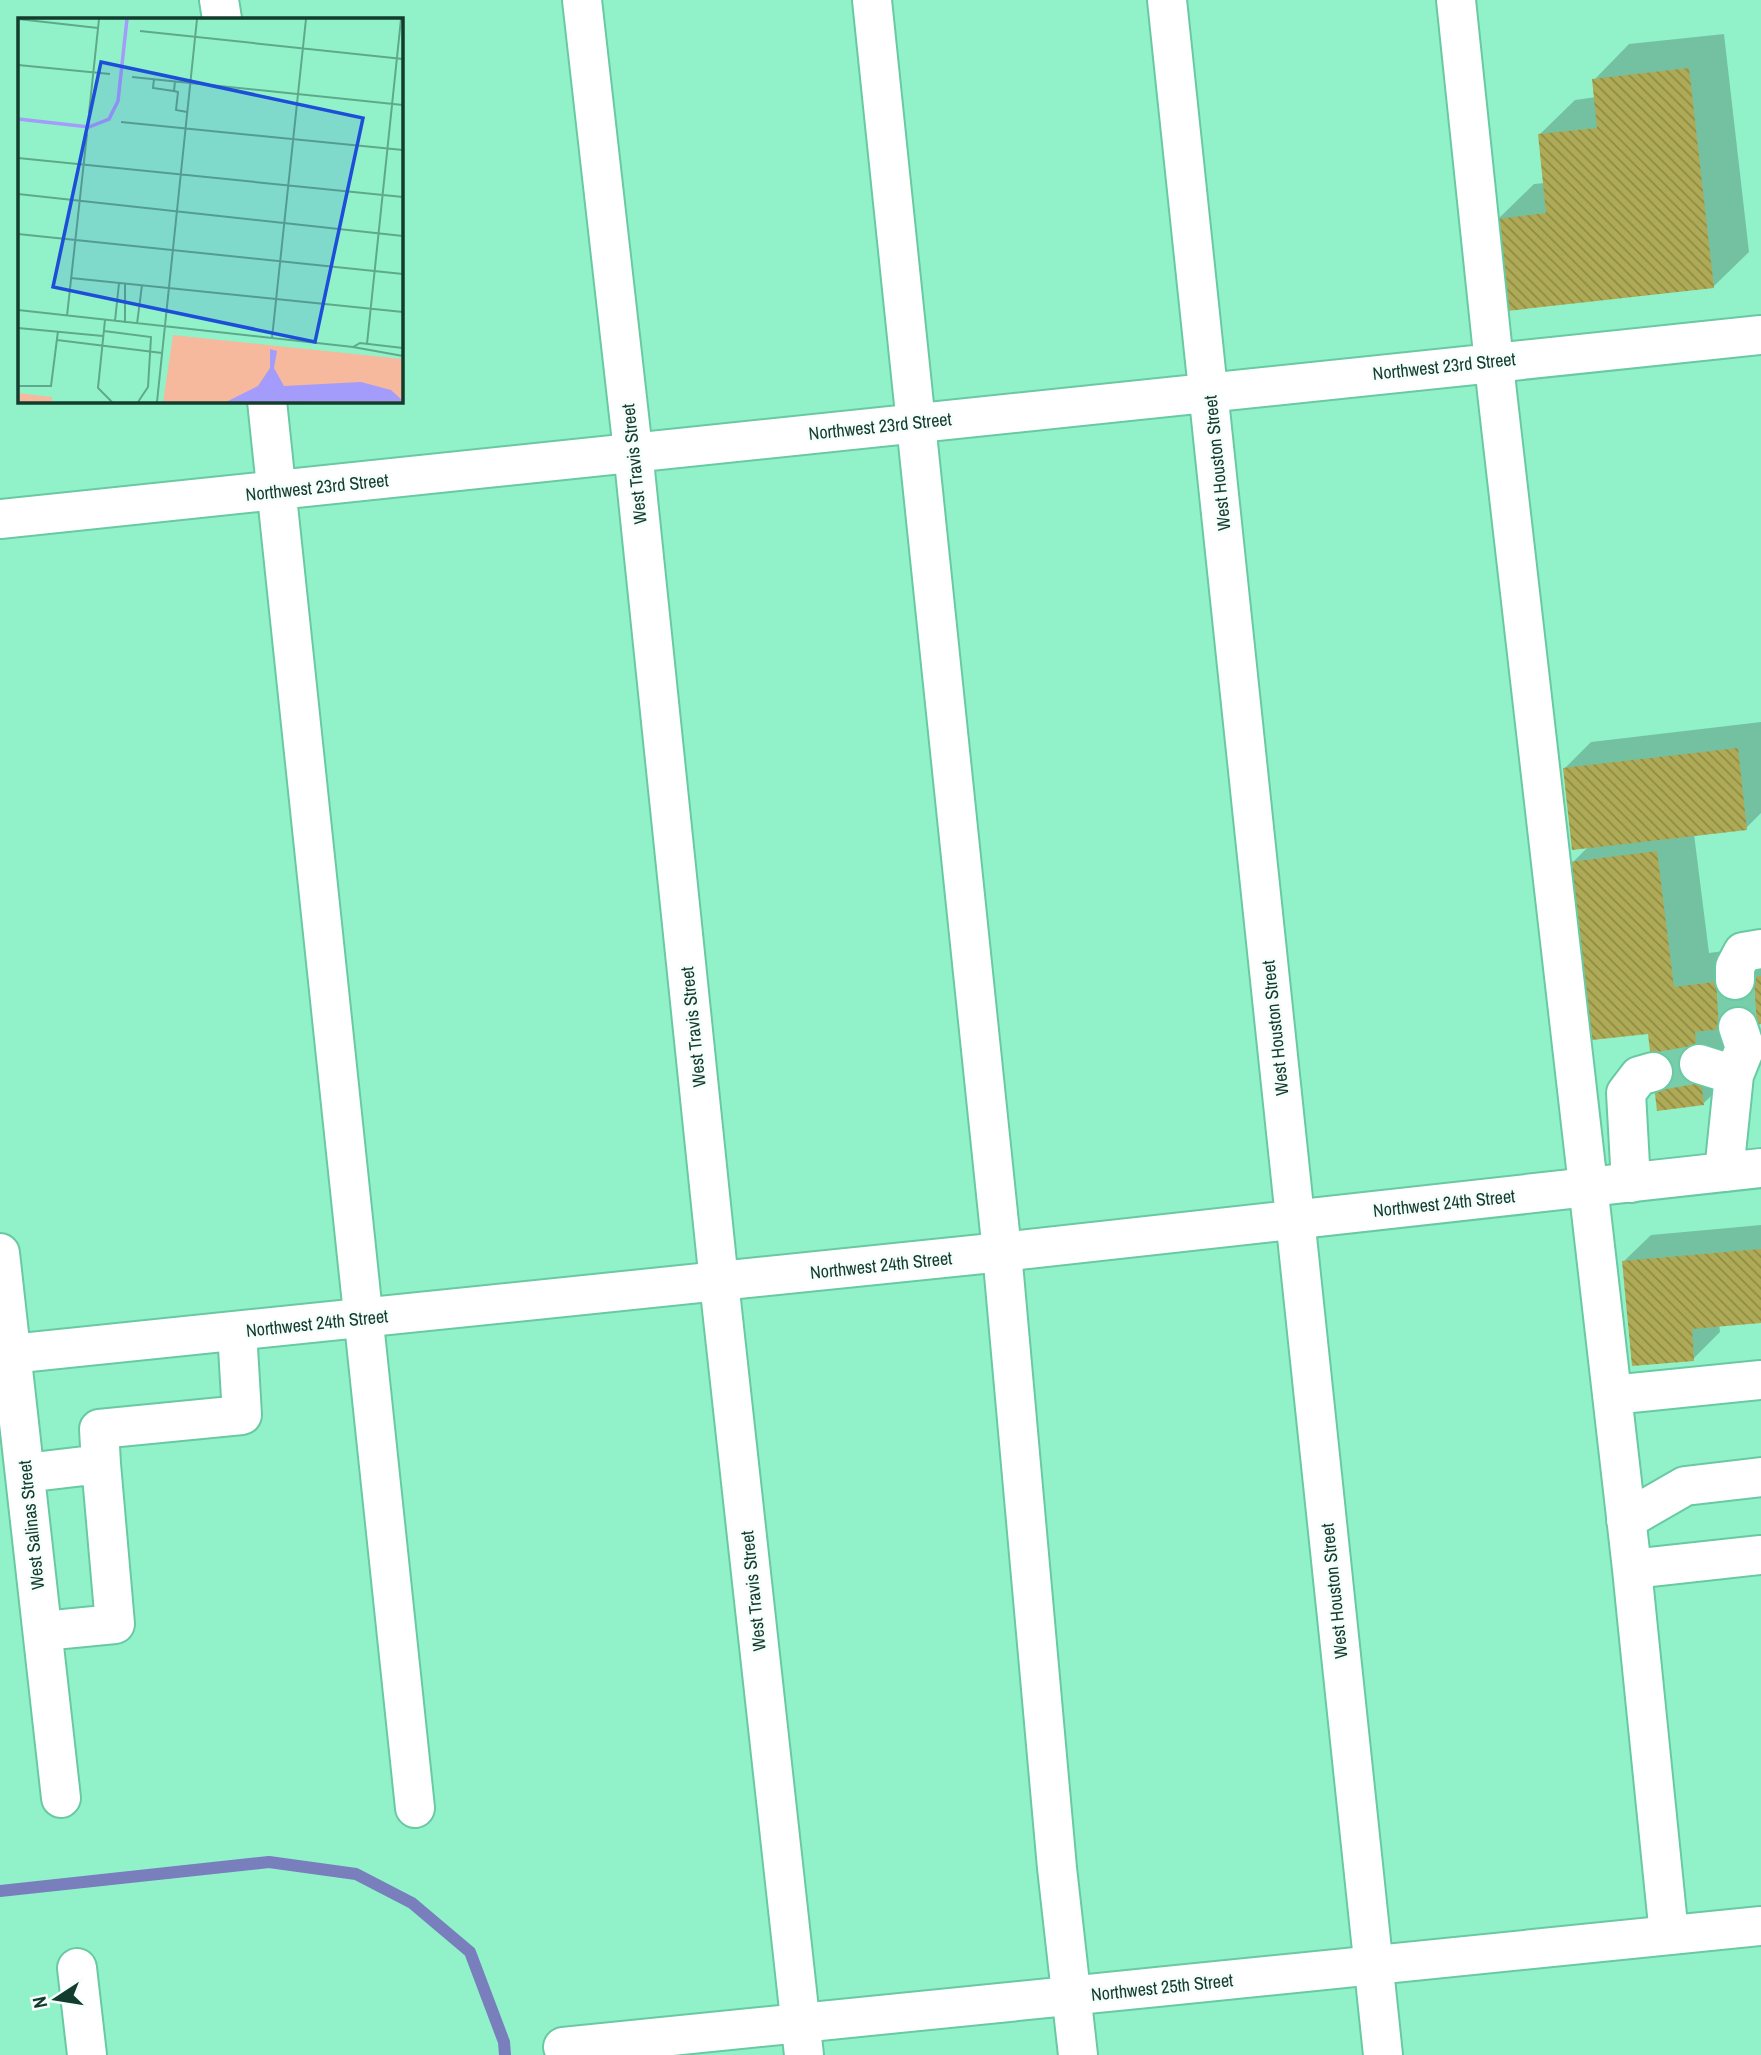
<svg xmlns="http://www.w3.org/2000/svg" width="1761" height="2055" viewBox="0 0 1761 2055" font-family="'Archivo Narrow',sans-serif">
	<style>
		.shadow { fill: #0003 }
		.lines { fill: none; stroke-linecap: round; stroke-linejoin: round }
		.stream { stroke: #787fbc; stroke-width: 12 }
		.building { fill: url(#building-back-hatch) }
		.minor-tunnel { stroke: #78ceab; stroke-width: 38; stroke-dasharray: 38 19; stroke-linecap: butt }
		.minor-casing { stroke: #69c9a3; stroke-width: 42 }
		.major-casing { stroke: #69c9a3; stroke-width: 42 }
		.minor { stroke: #fff; stroke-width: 38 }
		.major { stroke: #fff; stroke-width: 38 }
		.labels { text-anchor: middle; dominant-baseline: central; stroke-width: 5; stroke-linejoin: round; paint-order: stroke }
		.street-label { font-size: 18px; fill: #123c2d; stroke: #f5fefa }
		.inset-river { fill: none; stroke: #a39cfa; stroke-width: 3.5 }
		.inset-road { fill: none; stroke: #5ea98b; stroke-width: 2 }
		.view { fill: #1d4ed8; fill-opacity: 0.15; stroke: #1d4ed8; stroke-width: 3.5 }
		.inset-edge { fill: none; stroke: #123c2d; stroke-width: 3.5 }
	</style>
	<defs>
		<pattern id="building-back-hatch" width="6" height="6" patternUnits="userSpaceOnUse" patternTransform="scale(1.75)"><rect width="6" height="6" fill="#afaa55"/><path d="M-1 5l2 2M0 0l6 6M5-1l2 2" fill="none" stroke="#8d8c47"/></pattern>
	</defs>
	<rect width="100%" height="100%" fill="#91f2ca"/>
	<path class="shadow" d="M1724,34L1749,252L1713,287L1498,219L1534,184L1545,183L1539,135L1575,100L1596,97L1594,80L1629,44Z
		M1761,722V813L1746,828L1694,834L1709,953L1761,946V1022L1733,1026L1739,1068L1704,1103L1649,1032L1572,863L1589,846L1564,769L1591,742Z
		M1761,1225V1321L1719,1324L1720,1332L1693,1359L1624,1261L1651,1235Z"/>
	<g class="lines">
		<path class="stream" d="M0,1891L269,1862L356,1874L412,1903L470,1952L504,2042L505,2055"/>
	</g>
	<path class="building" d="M1689,68L1714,288L1507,311L1497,219L1546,213L1538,134L1597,128L1592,79Z
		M1738,748L1747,830L1572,850L1563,768Z
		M1657,851L1674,987L1761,976V1024L1695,1032L1704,1105L1657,1111L1648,1034L1592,1040L1570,862Z
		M1761,1249V1323L1692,1329L1694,1361L1632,1366L1622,1261Z"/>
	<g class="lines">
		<path class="minor-tunnel" d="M1735,980L1738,1027
			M1653,1072L1699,1064"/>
		<g class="minor-casing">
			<path id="minor" d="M219,0L222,19
				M582,0L633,451L719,1282L804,2055
				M872,0L1002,1252L1057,1868L1078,2055
				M1167,0L1383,2055
				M1456,0L1497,392L1632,1569L1669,1935
				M267,401L415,1808
				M0,519C587,461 1173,391 1761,335
				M1735,980V967L1743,952L1761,949
				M1699,1064L1734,1075
				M1724,1172L1734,1075L1745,1048L1738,1027
				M1631,1183L1626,1093L1639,1076L1653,1072
				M0,1253L61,1798
				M1612,1395L1761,1380
				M101,1464L99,1429L242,1415L237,1331
				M25,1473L101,1464L115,1624L43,1631
				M1626,1520L1685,1486L1761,1477
				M1632,1569L1761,1555
				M77,1968L87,2055
				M563,2047C963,2010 1361,1963 1761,1926"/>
		</g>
		<g class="major-casing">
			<path id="major" d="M0,1355L1002,1252L1761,1168"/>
		</g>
		<use href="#minor" class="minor"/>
		<use href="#major" class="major"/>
	</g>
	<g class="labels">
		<g class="street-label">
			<text transform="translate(1444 366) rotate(-6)">Northwest 23rd Street</text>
			<text transform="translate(880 426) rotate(-6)">Northwest 23rd Street</text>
			<text transform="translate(1217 463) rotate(-96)">West Houston Street</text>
			<text transform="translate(634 464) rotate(-96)">West Travis Street</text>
			<text transform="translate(317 487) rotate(-6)">Northwest 23rd Street</text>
			<text transform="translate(693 1027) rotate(-96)">West Travis Street</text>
			<text transform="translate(1275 1028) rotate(-96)">West Houston Street</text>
			<text transform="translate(1444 1203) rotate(-6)">Northwest 24th Street</text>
			<text transform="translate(881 1265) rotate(-6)">Northwest 24th Street</text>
			<text transform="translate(317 1323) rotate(-6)">Northwest 24th Street</text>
			<text transform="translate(31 1525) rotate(-96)">West Salinas Street</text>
			<text transform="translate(753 1591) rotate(-96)">West Travis Street</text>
			<text transform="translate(1334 1591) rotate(-96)">West Houston Street</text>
			<text transform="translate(1162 1987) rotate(-6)">Northwest 25th Street</text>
		</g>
	</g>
	<g transform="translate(18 18)">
		<rect width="385" height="385" fill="#91f2ca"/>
		<path d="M155,317L385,341V384H145ZM0,375L34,379V384H0Z" fill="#f6b99d"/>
		<path d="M252,331L259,333L256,350L266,368L343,364L373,372L385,383L208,384L240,368L252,350Z" fill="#a39cfa"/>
		<path class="inset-river" d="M0,101L71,109L91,101L100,83L109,1"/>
		<path class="inset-road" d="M0,1L80,10M122,13L385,41M0,47L92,56M114,59L385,87M136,61L135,70L156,73L157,63M156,73L160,74L158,92L169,94M71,95L81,1M103,104L385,132M0,140L385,179M0,176L385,218M0,216L385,256M53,260L385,294M0,292L335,329L342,325L385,330M49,298L69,116M87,302L80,370L94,384M97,303L101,265M107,305V266M119,306L124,267M0,310L85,318M86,313L133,319L130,369L120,384M254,320L288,1M39,322L144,335M349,326L383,1M335,329L385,338M0,368H33L40,313M139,384L179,1"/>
		<path class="view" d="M83,44L345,100L297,324L35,269Z"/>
		<rect width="385" height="385" class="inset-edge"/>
	</g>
	<g transform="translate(56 1999) rotate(258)" stroke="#f5fefa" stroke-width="5" paint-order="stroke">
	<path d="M0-5L12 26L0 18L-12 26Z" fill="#123c2d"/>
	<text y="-10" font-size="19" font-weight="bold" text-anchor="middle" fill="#123c2d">N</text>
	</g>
</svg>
